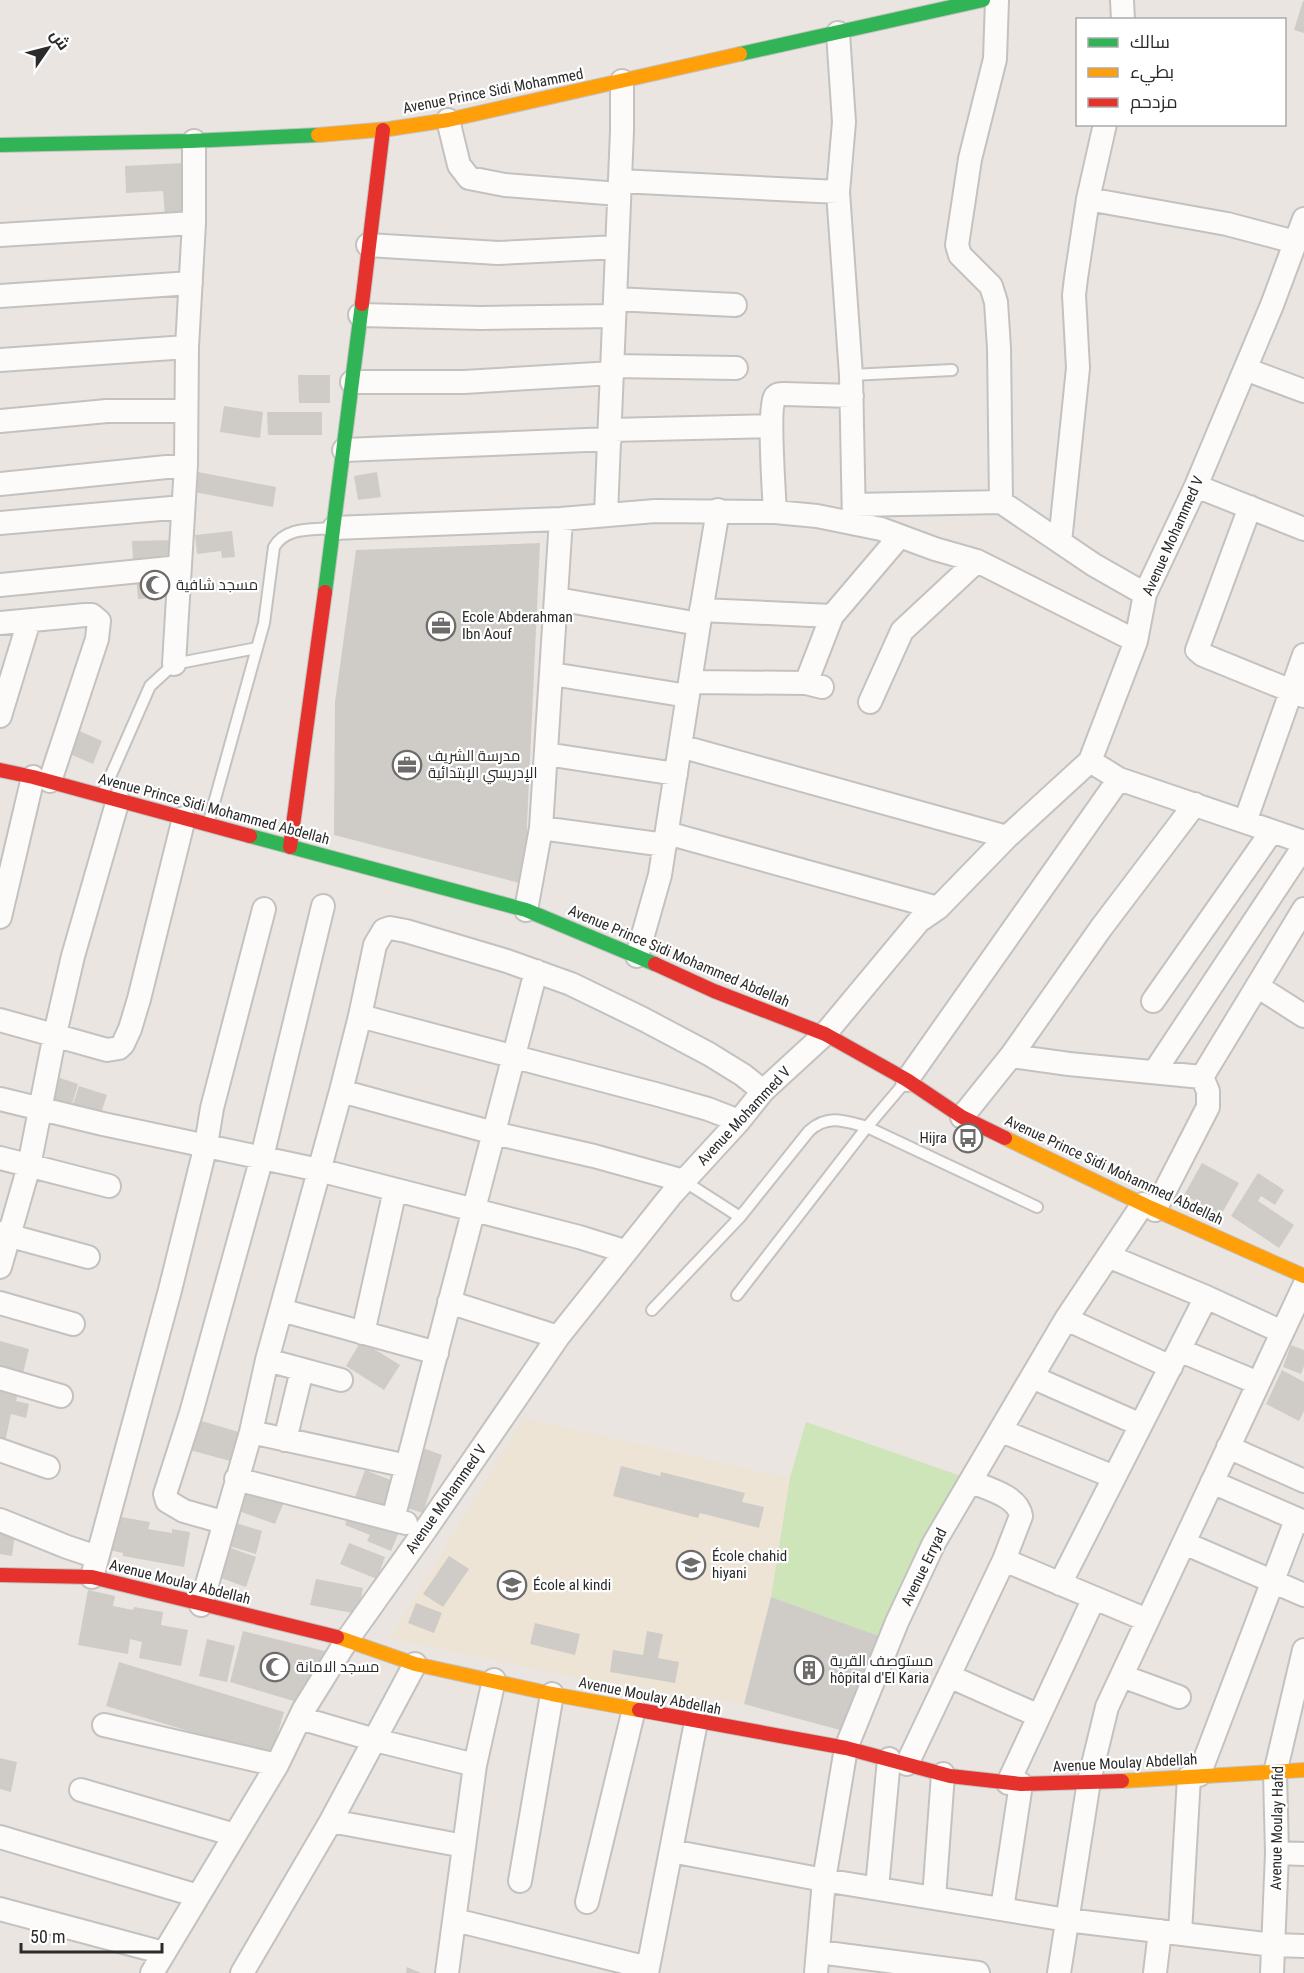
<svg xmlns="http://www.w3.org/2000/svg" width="1304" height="1973" viewBox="0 0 1304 1973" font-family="'Roboto Condensed',Cairo,sans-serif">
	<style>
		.education { fill: #ede4d5 }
		.park { fill: #cde5b9 }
		.building { fill: #cfcbc7 }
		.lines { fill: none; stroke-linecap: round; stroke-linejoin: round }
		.lane-casing { stroke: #c3c2c1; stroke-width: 14 }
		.street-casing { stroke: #c3c2c1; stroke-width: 26 }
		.fast-casing { stroke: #c3c2c1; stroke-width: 16 }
		.slow-casing { stroke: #c3c2c1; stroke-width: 16 }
		.jam-casing { stroke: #c3c2c1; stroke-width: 16 }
		.lane { stroke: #fcfbfa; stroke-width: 10 }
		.street { stroke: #fcfbfa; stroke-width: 22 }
		.fast { stroke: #30b455; stroke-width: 14 }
		.slow { stroke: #ff9f0a; stroke-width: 14 }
		.jam { stroke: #e5322d; stroke-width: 14 }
		.labels { text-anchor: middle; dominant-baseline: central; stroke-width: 4.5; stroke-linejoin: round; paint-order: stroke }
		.street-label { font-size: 15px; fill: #2b2b2b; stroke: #fff }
		.poi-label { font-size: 15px; fill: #2b2b2b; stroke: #fff; text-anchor: start }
	</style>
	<rect width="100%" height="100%" fill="#eae5e0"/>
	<path class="education" d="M524,1418L790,1478L771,1597L744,1704L581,1679L390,1638Z"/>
	<path class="park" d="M806,1422L961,1476L879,1636L771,1597L790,1478Z"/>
	<path class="building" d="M1303,1H1304V33L1294,30Z
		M183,163L186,216L165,217L163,191L126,193L125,166Z
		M298,375H330V403H299Z
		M224,406L263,412L260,438L220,432Z
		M267,412H322V435H268Z
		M198,472L276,487L273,507L194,492Z
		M377,472L381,497L358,500L354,476Z
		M232,531L235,557L222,558L221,551L197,554L195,535Z
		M176,540V559L133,560L132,541Z
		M540,543L527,824V885L334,835L335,702L356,550Z
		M172,571L173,597L138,599L136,573Z
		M75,729L102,741L93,764L65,752Z
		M57,1077L78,1084L71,1108L49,1101Z
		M79,1086L107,1095L100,1116L72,1107Z
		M1202,1163L1239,1183L1221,1215L1184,1195Z
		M1258,1173L1284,1190L1275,1205L1261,1196L1258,1201L1294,1225L1279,1248L1231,1216Z
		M0,1341L29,1349L22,1377L0,1371Z
		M361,1341L400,1365L384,1390L346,1366Z
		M1291,1345L1304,1350V1366L1301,1374L1283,1367Z
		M1282,1370L1304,1382V1411L1299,1421L1266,1404Z
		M0,1384L19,1389L16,1401L29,1404L26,1418L11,1414L5,1442L0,1441Z
		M195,1419L242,1433L234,1462L186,1449Z
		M423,1448L442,1455L423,1513L404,1507Z
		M621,1466L660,1476L661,1472L745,1493L742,1502L764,1507L759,1528L700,1513L698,1518L613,1496Z
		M365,1470L396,1482L386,1509L355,1497Z
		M248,1488L284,1502L275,1524L239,1511Z
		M351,1509L400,1530L391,1551L367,1541L370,1535L345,1525Z
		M115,1516L150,1522L148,1529L172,1533V1529L190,1532L184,1567L123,1556V1553L109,1550Z
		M236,1523L262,1531L256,1554L229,1546Z
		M0,1531L15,1534L12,1556L0,1554Z
		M349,1543L385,1557L377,1579L340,1564Z
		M228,1547L256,1557L246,1587L218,1577Z
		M449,1556L469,1569L443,1607L423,1594Z
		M316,1579L363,1588L358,1614L310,1605Z
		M88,1590L115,1596L113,1606L133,1610L134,1607L163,1612L161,1625L188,1630L181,1666L139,1658L142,1642L130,1639L128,1654L78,1645Z
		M771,1597L879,1636L840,1730L744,1704Z
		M416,1603L442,1613L434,1633L408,1623Z
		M535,1623L580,1634L575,1655L530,1644Z
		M243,1631L325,1651L297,1702L230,1682Z
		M647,1631L663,1634L658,1658L679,1662L675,1683L610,1672L613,1650L643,1655Z
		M207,1639L235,1646L227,1682L199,1676Z
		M119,1662L284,1712L271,1756L106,1706Z
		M0,1758L17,1762L11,1792L0,1789Z
		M407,1967L421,1973H406Z"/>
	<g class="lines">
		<g class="lane-casing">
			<path id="lane" d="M851,375L952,370
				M103,793L150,686L174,664L257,648
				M209,821L264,623L274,547C286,527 310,530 332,528
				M684,1181L740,1217L809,1131C828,1114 844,1121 867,1127L1037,1207
				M737,1295L867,1127L906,1081
				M652,1310L740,1217"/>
		</g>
		<g class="street-casing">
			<path id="street" d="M997,0L995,59L970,159L957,245L960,255L991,286L996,302L999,348L1001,502
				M1122,0L1123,20
				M838,33L844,122L838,192L851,375L854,522
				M448,120L459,165L469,178L505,185L619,194
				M620,181L838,192
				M1088,199L1227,224L1295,242
				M0,235L194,223
				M368,245L498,253L617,247
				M0,296L191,283
				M615,299L735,305
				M360,315L481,318L614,316
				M0,360L187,347
				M613,366L736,368
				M1245,369L1304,391
				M352,382H464L613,373
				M0,421L107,411H186
				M611,430L771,426
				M344,450L610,439
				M0,484L186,465
				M1196,486L1304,529
				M854,505L1001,502L1094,565L1145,594
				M1250,507L1197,650L1203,655L1304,696
				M775,512C774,494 768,408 775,397C777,394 780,394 784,394L852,396
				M606,514L622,131V81
				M0,523L183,507
				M334,528L561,519L655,511L775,512L817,516L881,529L935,549L977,561L1136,641
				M1060,542L1078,368L1074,295L1076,278L1088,199L1105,124
				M0,585L180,567
				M557,599L699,624
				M701,610L832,616
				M0,623L85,615H92L99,621L97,639L50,781
				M174,664L186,465L187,347L194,223V141
				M552,674L688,696
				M690,682L806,683L822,687
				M806,683L832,616L900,536
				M870,702L902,631L977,561
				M0,716L29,621
				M680,746L1007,837
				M546,754L676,774
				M1090,761L1119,779L1304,842
				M1245,822L1304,655
				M541,828L665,845
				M667,833L938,908
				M526,910L541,828L561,519
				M0,917L33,777
				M637,956L660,875L699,624L718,510
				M1257,986L1304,1016
				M1153,1001L1272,831
				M360,1016L659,1095L708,1109L739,1121
				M0,1020L107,1050L119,1048L123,1044L130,1029L139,999L184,818
				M1011,1056L1069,1064L1202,1077L1208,1091V1107L1155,1210
				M1155,1071L1304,846
				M1202,1077L1304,909
				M907,1080L1119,779
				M341,1091L494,1133L594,1156L684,1181
				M0,1099L103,1124L319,1170L579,1237L624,1251
				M962,1117L1011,1056L1101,928L1195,804
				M0,1158L109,1186
				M0,1233L88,1257
				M1108,1256L1206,1297L1282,1332
				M0,1267L29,1166L55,1034L73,956L118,800
				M449,1302L558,1337
				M0,1303L73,1324
				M281,1310L437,1353
				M1066,1319L1171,1367
				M363,1333L395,1190
				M1179,1350L1258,1383
				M267,1360L341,1380
				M1032,1377L1141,1425
				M0,1378L61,1396
				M1002,1431L1114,1477
				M251,1432L407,1466
				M285,1440L302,1370
				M1228,1447L1304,1481
				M0,1450L48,1467
				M236,1479L406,1523
				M1212,1482L1304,1522
				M393,1519L536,971
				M0,1520L67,1547L97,1557
				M223,1522L184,1511L167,1501L165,1494L191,1413L262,1157L323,906
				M1184,1543L1304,1595
				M1004,1560L1147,1620
				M92,1577L170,1290L206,1145L212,1108L264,909
				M1060,1584L1206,1297
				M201,1605L251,1432L267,1360L341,1091L360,1016L375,945L384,930L390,928L406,931L507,961L571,984L643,1019L709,1054L743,1075L763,1091
				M949,1676L1039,1716
				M1122,1676L1179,1697
				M300,1718L375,1740L475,1765
				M104,1725L277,1765
				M907,1764L1004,1560L1021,1516C1018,1496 988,1489 972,1482
				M1199,1775L1296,1520
				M1008,1783L1094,1598
				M81,1790L235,1835
				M331,1821L464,1846
				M0,1837L198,1896
				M671,1851L824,1880L1067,1920L1273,1945L1304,1946
				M1277,1853L1304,1854
				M520,1881L552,1694
				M877,1888L889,1759
				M934,1898L943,1774
				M587,1902L634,1709
				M0,1909L164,1953
				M1002,1909L1021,1784
				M455,1920L648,1968
				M1180,1933L1189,1777
				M819,1952L978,1973
				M152,1973L277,1765L304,1709L347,1640L426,1529L558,1337L672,1194L739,1121L763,1091L825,1034L919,921L938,908L1007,837L1090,761L1136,641L1145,594L1196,486L1272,305L1304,219
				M242,1973L331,1821L415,1664
				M447,1973L475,1765L494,1680
				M647,1973L696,1722
				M816,1973L824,1880L846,1748L897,1622L934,1543L1066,1319L1143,1204
				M1059,1973L1089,1781L1107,1707L1304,1286
				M1155,1973L1160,1931
				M1272,1973L1277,1853L1275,1773L1304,1650"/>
		</g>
		<g class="fast-casing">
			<path id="fast" d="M740,54L983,0
				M0,145L190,141L318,135
				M325,592L362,304
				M250,836L526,910L655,964"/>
		</g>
		<g class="slow-casing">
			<path id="slow" d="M318,135L389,129L448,120L740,54
				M1005,1138L1151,1208L1304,1276
				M337,1637L415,1664L552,1694L639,1710
				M1122,1781L1304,1770"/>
		</g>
		<g class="jam-casing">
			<path id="jam" d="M362,304L383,130
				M0,770L33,777L250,836
				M290,847L325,592
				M655,964L714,991L825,1034L907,1080L962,1117L1005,1138
				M0,1575L92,1577L337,1637
				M639,1710L846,1748L950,1776L1021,1784L1122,1781"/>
		</g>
		<use href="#lane" class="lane"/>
		<use href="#street" class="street"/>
		<use href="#fast" class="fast"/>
		<use href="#slow" class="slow"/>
		<use href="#jam" class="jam"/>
	</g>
	<defs>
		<g id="mosque-ring" transform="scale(1.5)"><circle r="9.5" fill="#fff" stroke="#6e6c6a" stroke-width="1.5"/><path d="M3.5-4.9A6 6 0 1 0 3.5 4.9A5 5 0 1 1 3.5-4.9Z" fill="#6e6c6a"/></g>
		<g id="office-ring" transform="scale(1.5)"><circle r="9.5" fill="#fff" stroke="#6e6c6a" stroke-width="1.5"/><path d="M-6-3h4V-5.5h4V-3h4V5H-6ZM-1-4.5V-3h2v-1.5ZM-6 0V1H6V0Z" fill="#6e6c6a"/></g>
		<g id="bus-ring" transform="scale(1.5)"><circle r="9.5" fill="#fff" stroke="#6e6c6a" stroke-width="1.5"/><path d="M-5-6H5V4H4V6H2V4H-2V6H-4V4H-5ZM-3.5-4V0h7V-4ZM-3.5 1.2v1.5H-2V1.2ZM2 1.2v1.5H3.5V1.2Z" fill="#6e6c6a"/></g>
		<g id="school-ring" transform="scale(1.5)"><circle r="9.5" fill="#fff" stroke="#6e6c6a" stroke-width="1.5"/><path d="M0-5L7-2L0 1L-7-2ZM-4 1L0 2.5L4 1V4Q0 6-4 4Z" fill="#6e6c6a"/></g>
		<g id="building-ring" transform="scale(1.5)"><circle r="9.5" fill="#fff" stroke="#6e6c6a" stroke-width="1.5"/><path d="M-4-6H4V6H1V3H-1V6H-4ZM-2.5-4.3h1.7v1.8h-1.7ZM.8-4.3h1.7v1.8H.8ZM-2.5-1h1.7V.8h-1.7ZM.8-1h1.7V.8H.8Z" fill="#6e6c6a"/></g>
	</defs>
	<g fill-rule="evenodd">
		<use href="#mosque-ring" x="155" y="585"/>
		<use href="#office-ring" x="441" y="626"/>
		<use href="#office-ring" x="407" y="765"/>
		<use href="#bus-ring" x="968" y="1138"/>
		<use href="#school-ring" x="691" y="1565"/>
		<use href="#school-ring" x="512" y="1585"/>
		<use href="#mosque-ring" x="275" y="1667"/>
		<use href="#building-ring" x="809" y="1670"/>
	</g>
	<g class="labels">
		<g class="street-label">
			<text transform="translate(493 91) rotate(-11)">Avenue Prince Sidi Mohammed</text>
			<text transform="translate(1173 536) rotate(-66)">Avenue Mohammed V</text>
			<text transform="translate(214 809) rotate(15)">Avenue Prince Sidi Mohammed Abdellah</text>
			<text transform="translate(679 956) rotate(23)">Avenue Prince Sidi Mohammed Abdellah</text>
			<text transform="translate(744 1116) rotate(-47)">Avenue Mohammed V</text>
			<text transform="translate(1114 1170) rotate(25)">Avenue Prince Sidi Mohammed Abdellah</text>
			<text transform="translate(446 1499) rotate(-55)">Avenue Mohammed V</text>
			<text transform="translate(924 1567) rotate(-64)">Avenue Erryad</text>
			<text transform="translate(180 1582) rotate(14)">Avenue Moulay Abdellah</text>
			<text transform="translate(650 1696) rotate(11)">Avenue Moulay Abdellah</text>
			<text transform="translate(1125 1763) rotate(-3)">Avenue Moulay Abdellah</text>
			<text transform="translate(1277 1828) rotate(-89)">Avenue Moulay Hafid</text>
		</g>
		<g class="poi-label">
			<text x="176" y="585">مسجد شافية</text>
			<text x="462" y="617">Ecole Abderahman<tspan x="462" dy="17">Ibn Aouf</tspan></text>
			<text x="428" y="756">مدرسة الشريف<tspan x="428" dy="17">الإدريسي الإبتدائية</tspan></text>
			<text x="947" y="1138" text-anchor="end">Hijra</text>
			<text x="712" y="1556">École chahid<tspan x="712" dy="17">hiyani</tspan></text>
			<text x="533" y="1585">École al kindi</text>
			<text x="830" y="1661">مستوصف القرية<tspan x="830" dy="17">hôpital d'El Karia</tspan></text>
			<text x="296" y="1667">مسجد الامانة</text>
		</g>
	</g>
	<rect x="1076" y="18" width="210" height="108" fill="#ffffff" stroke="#aaaaaa" stroke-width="1.5"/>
	<rect x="1088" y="38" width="30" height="9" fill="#30b455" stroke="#aaaaaa" stroke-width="1.5"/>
	<text x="1130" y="48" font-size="18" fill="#2b2b2b">سالك</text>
	<rect x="1088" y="68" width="30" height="9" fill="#ff9f0a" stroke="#aaaaaa" stroke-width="1.5"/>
	<text x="1130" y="78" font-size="18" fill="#2b2b2b">بطيء</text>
	<rect x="1088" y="98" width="30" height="9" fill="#e5322d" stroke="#aaaaaa" stroke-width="1.5"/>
	<text x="1130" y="108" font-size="18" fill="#2b2b2b">مزدحم</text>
	<g transform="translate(48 48) rotate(55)" stroke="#ffffff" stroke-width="4.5" paint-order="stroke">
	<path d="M0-4.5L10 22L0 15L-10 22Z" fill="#2b2b2b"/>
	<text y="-9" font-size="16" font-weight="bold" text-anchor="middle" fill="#2b2b2b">ش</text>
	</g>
	<path d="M21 1943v9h141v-9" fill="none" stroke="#2b2b2b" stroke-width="3"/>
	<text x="30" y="1943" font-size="18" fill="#2b2b2b" stroke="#ffffff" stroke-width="4.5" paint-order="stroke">50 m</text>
</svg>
